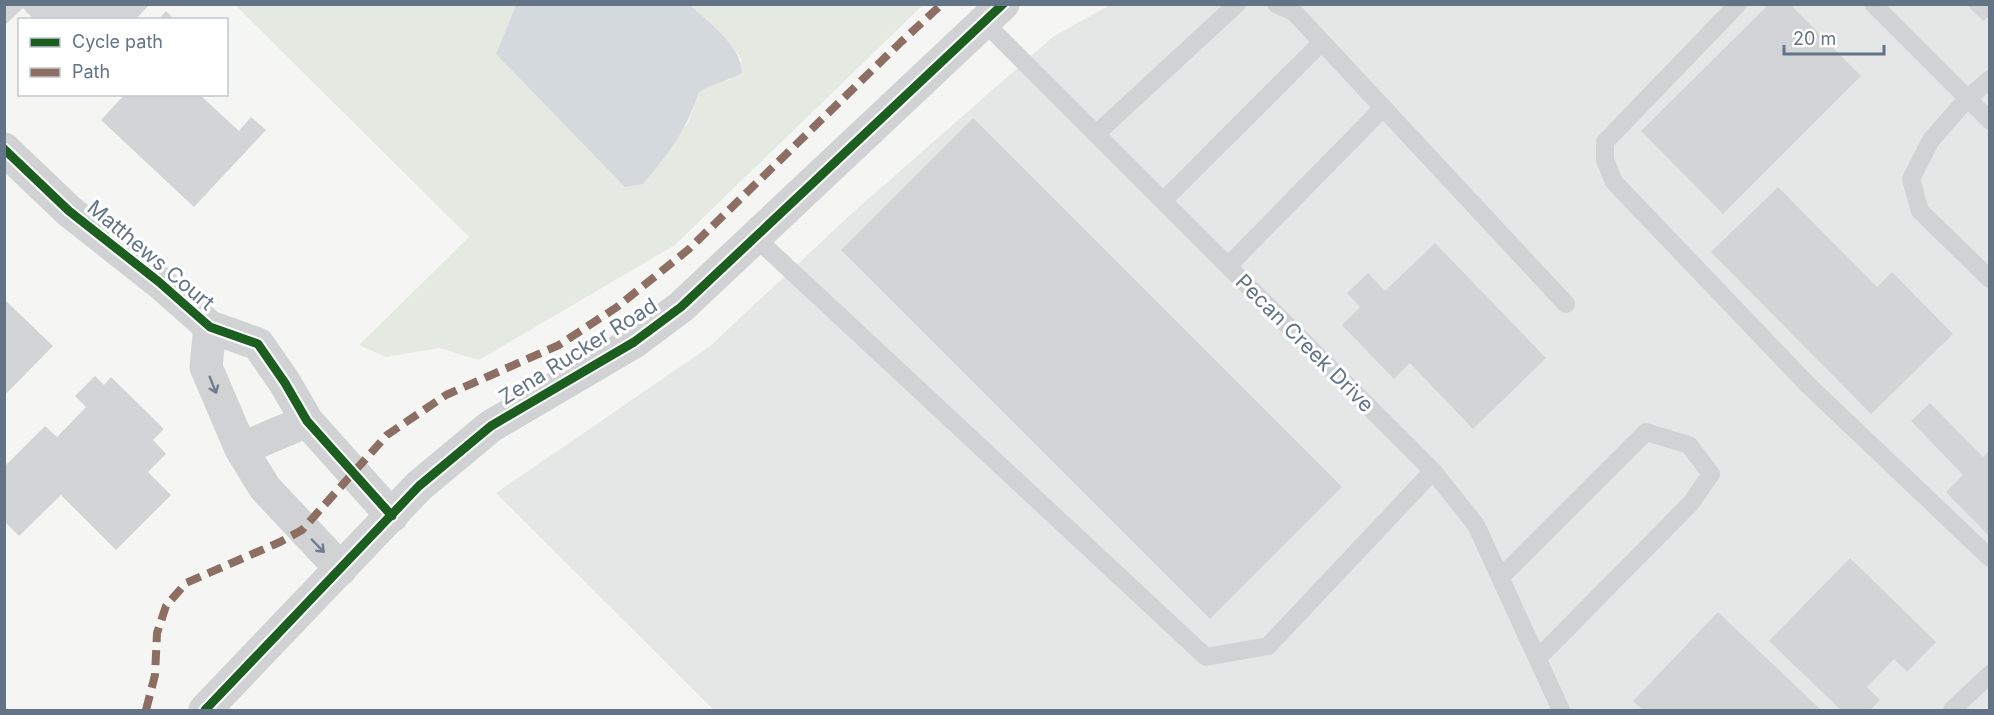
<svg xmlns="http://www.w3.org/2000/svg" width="1994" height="715" viewBox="0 0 1994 715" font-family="Inter,sans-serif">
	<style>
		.built { fill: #e5e7e6 }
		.green { fill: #e4e9e2 }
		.water { fill: #d3d9dd }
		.building { fill: #d3d4d5 }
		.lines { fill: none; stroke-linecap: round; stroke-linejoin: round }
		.service { stroke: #d1d2d3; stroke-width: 18 }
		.minor { stroke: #d1d2d3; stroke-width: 33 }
		.quiet { stroke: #8d6e63; stroke-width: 8; stroke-dasharray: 15 8; stroke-linecap: butt }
		.cycleway-casing { stroke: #fff; stroke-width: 13 }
		.cycleway { stroke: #1b5e20; stroke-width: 9 }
		.oneway { stroke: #6e7d8f }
		.labels { text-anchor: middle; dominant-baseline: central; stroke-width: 6; stroke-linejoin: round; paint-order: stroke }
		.street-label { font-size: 21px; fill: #637487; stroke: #fff }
	</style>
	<rect width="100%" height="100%" fill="#f5f6f4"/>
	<path class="built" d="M1110,5H1989V710H714L496,493L709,347L850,215L1054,36Z"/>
	<path class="green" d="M235,5H516L496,54L643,184L689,121L699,92L715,82L730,80L742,60L726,39L690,5H923L675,245L479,360L439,348L386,357L359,345L469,237Z"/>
	<path class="water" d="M516,5H690C709,23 741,45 742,73C728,81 713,83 699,92C686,131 669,153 643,184L625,187L496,54Z"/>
	<path class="building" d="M4,4H150L135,20H34L23,8L4,26Z
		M1769,4H1790L1861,76L1723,214L1641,131Z
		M1966,4H1990V15L1983,21Z
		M166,11L175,20H158Z
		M125,94H199L239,131L251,117L266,130L194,207L101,120Z
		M973,118L1342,487L1210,619L841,250Z
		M1778,187L1877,287L1892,272L1953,334L1871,414L1711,252Z
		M1435,243L1546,358L1473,429L1410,363L1394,379L1342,325L1360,307L1347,293L1368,273L1385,291Z
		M4,299L53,346L4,396Z
		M95,376L104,385L111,377L164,429L153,440L166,454L148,472L171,495L116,550L61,495L19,536L4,521V467L45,426L57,437L86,407L75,396Z
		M1930,403L1983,457L1990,450V537L1946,492L1963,475L1911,421Z
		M1850,558L1936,642L1907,672L1894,659L1867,687L1880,700L1870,710H1841L1769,641Z
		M1718,612L1821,710H1643L1633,701Z"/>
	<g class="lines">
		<path class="service" d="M1276,4L1294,12L1566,304
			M1738,4L1605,142V160L1614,182L1808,385L1990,558
			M1873,4L1990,121
			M984,22L1433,471L1476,525L1561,710
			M1990,79L1967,99L1931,140L1911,179L1920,211L1990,279
			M1096,134L1237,4
			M1163,201L1322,42
			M757,239L1206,657L1268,646L1433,471
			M1228,266L1383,108
			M1501,577L1646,432L1689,445L1711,474L1691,503L1538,658
			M1952,710L1990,674"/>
		<path class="minor" d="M4,149L69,211L159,282L210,327L258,344L285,383L307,421L392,516
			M210,327L206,367L241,449L265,488L341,569
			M241,449L307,421
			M205,710L419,486L491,426L634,342L681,307L1003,4"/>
		<path class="quiet" d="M146,710L155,675L157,633L166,606L186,583L280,542L302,530L387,435L446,395L559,345L617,307L689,249L901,42L942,4"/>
		<g class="cycleway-casing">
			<path id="cycleway" d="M4,149L69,211L159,282L210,327L258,344L285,383L307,421L392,516
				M205,710L419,486L491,426L634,342L681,307L1003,4"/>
		</g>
		<use href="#cycleway" class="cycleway"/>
	</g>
	<defs><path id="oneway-shaft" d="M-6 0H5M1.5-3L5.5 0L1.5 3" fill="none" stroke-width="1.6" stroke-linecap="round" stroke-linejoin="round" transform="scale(1.5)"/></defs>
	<g class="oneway">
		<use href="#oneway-shaft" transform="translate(213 385) rotate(68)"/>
		<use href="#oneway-shaft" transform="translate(318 546) rotate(46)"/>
	</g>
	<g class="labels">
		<g class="street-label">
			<text transform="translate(151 255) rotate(40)">Matthews Court</text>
			<text transform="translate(1305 343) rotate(45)">Pecan Creek Drive</text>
			<text transform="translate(578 351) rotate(-32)">Zena Rucker Road</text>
		</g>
	</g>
	<rect width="1994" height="715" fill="none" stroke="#637487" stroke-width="12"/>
	<rect x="18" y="18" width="210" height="78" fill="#ffffff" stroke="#c1c7cf" stroke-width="1.5"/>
	<rect x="30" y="38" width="30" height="9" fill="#1b5e20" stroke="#c1c7cf" stroke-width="1.5"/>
	<text x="72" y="48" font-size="18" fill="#637487">Cycle path</text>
	<rect x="30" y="68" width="30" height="9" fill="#8d6e63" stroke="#c1c7cf" stroke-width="1.5"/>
	<text x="72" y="78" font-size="18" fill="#637487">Path</text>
	<path d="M1784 45v9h100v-9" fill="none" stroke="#637487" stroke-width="3"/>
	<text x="1793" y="45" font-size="18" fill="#637487" stroke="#ffffff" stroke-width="4.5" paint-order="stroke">20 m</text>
</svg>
